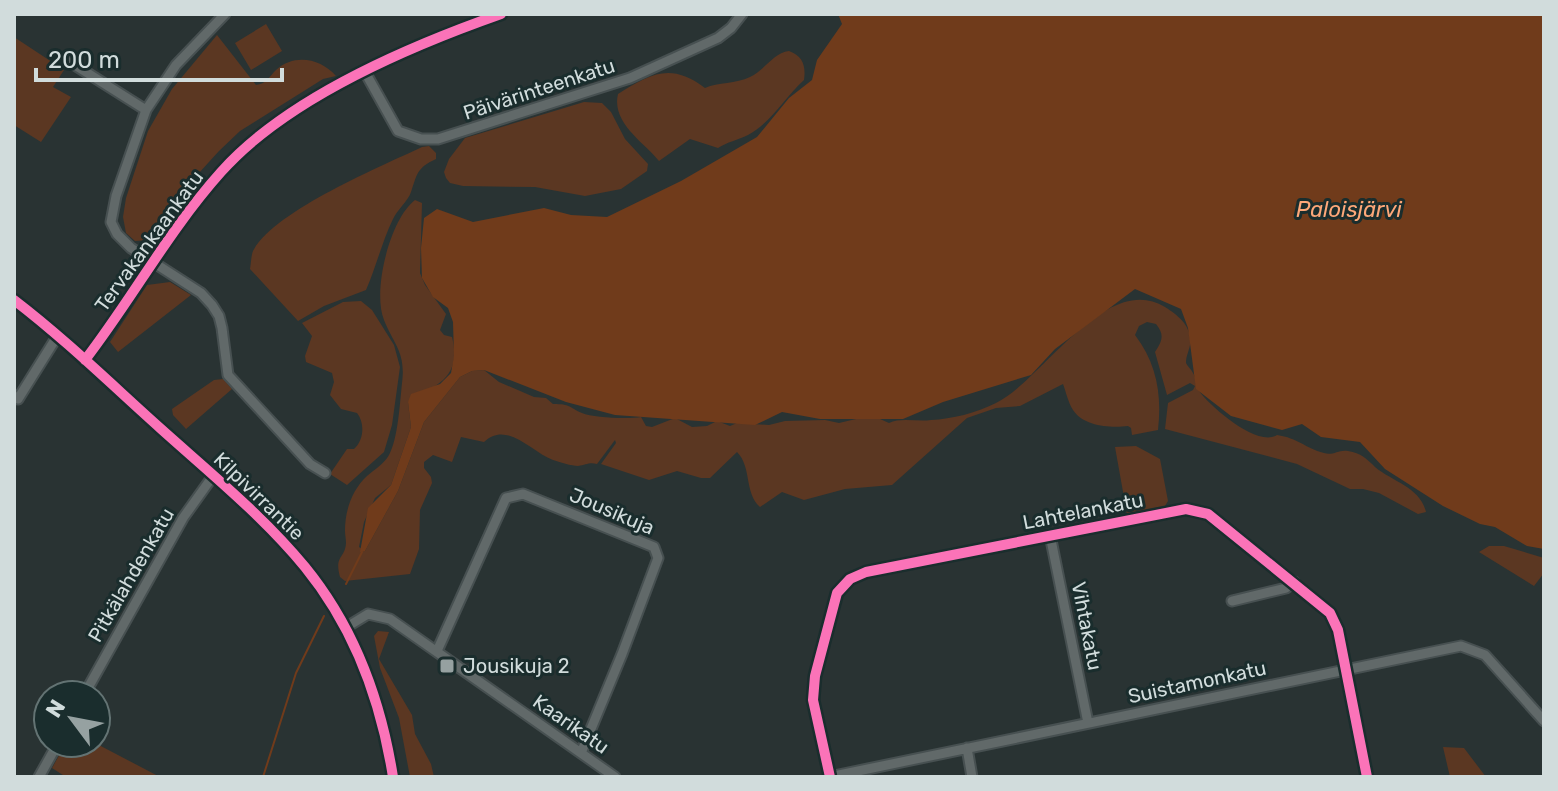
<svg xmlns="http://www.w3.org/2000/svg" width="1558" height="791" viewBox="0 0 1558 791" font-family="Rubik,sans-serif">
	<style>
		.green { fill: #5b3722 }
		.water { fill: #703b1b }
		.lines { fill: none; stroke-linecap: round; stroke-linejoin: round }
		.stream { stroke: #703b1b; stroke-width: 2 }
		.minor-casing { stroke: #475051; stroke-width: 13 }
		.minor { stroke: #616969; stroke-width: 9 }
		.cycleway-casing { stroke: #1a2d2d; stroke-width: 15 }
		.cycleway { stroke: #fb73b8; stroke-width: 10 }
		.poi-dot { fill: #96a1a1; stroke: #1a2d2d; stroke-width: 3 }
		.labels { text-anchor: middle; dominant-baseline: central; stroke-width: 6; stroke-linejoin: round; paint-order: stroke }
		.street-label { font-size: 20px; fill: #d1dcdc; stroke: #1a2d2d }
		.poi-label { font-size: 20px; fill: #d1dcdc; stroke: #1a2d2d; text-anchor: start }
		.water-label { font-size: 22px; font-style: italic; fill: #fea879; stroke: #1a2d2d }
	</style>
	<rect width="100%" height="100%" fill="#293333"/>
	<path class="green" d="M266,24L282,51L251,70L235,43Z
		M217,35L256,85C266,84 269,77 276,70C295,53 321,59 336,76L323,79L240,131L219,151L188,185L150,240L135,241L126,233L123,217L126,198L148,131L172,89Z
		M14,37L64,70L53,87L71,97L41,142L14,125Z
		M789,51C803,56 806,66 804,80C786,96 771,123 748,135C738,140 727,142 718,148L690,139L659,161C645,143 611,123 618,94C651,74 670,62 705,88C718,82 736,84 750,77C765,70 773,53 789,51Z
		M584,102L602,103L611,112L625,139L648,164L647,171L621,189L585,196L535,187L463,186L450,183L446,178L444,172L449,159L465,138Z
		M429,146L436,153V159C416,168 417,175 411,192C408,201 397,210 393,219C382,242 376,267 366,290L324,306L298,321L250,269C251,264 251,256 253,251C274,211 380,167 422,147Z
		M415,200L422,203L420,273L425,285L446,314L440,330L444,335L452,337C462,378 437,385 408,402L411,427L391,485L375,498L364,522L359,547L365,551L398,491L424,422L460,377L472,371L484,370L499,382L534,397L546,398L553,404C571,404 568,407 582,413C593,418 629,419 641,417L646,426L652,427L675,418L692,427L707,426L717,421L730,426L737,423L769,425L785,421L825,420L839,423L856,419H880L889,423C901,417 917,422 931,420C952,419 976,413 996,403C1043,380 1106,271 1165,307C1179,316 1192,326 1190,345C1189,351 1186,356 1186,363C1188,367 1191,369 1193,373C1197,379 1195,385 1199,391C1210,406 1257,448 1277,435C1298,438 1305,448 1324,453C1333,456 1339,449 1348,451C1361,453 1367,459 1375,467C1393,482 1420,487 1426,512L1418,514L1379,493L1363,489H1350L1297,464L1165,429L1168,403L1193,390L1195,386L1190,383L1167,395L1155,352C1162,341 1165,335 1156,324L1147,322L1139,326L1135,335C1157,364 1162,395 1158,430L1132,435L1131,428L1128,426C1112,428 1084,427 1073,410C1068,402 1066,392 1063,384L1020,406L996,408L967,418L892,485L845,489L804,500L782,492L760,507C744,493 752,467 737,452L710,478H701L677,471L649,480L601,464L616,443L615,440L597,464C589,462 586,465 578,466C572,466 559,462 553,460C531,452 507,420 484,442L461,437L452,462L433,455L424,462V468L431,477L432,483L420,510L419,549L410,574L345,581L340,577C334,555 345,559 346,543C346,539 345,535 345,531C345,510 352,490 367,476C375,469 384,464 389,455C398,439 400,402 402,383C406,352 394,345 384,320C372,291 390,219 415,200Z
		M170,282L191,295L118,352L110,342L147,285Z
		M361,301L372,310L394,345L400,367L392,425L384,452L347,485L330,474L347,449H354C364,440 365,423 357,413L341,409L330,395L334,382L332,373L306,362L305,356L312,336L302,323L343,302Z
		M223,379L232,389L186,429L173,415L172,409L214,380Z
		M1136,446L1160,459L1168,501L1165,506L1127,514L1115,447Z
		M1489,546H1504L1544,558V573L1534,586L1479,552Z
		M378,631L389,632L379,659L412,715L415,734L431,764L434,777H410L399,718L380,668L374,636Z
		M66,743H95L160,777H66L52,768Z
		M1443,747L1464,748L1486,777H1450Z"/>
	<path class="water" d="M838,14H1544V549L1527,546L1495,527L1480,524L1443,506L1385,469L1360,442L1321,437L1302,424L1282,430L1231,416L1196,389L1188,328L1181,309L1135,289L1055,349L1031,375L943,402L903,419H820L782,412L755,425L615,415L566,402L484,370L472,371L460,377L424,422L398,491L365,551L360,552L368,508L391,485L411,427L408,402L411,394L440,384L451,373L454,356L453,322L448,308L433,297L422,278L421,248L424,218L437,209L473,222L544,208L571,215L607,217L681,181L757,137L789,98L812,80L817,60L842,24Z"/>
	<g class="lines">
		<path class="stream" d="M346,584L362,552
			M263,777L296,673L324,616"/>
		<g class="minor-casing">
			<path id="minor" d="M225,14L176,65L146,110L116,196L111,222L117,234L131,248L201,293L212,305L219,316L222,328L228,375L310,464L325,473
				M70,62L146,110
				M365,72L398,131L421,139H438L630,78L718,38L731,28L742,14
				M14,300C65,339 112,385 160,428C209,472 262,515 305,567C354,627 381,701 393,777
				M85,360C132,299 169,230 221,172C286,99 410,46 501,14
				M14,396L18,399L58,335
				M1050,535L1088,723
				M1232,601L1286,588L1294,582
				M345,628L368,614L390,619L615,777
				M437,651L506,498L523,494L654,547L658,558L622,654L581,753
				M84,695L183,518L213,476
				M967,748L972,777
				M39,777L58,743
				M829,777L1461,646L1485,655L1544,721
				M830,777L813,700L815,676L837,593L850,579L866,572L1186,509L1208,514L1330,613L1338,630L1367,777"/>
		</g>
		<use href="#minor" class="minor"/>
		<g class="cycleway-casing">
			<path id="cycleway" d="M14,300C65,339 112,385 160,428C209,472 262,515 305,567C354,627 381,701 393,777
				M85,360C132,299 169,230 221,172C286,99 410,46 501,14
				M830,777L813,700L815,676L837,593L850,579L866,572L1186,509L1208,514L1330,613L1338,630L1367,777"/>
		</g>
		<use href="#cycleway" class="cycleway"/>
	</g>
	<rect class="poi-dot" x="439" y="658" width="16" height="16" rx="4"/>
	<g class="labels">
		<g class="street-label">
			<text transform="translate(539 89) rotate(-18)">Päivärinteenkatu</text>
			<text transform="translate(149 241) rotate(-54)">Tervakankaankatu</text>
			<text transform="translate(259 496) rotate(44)">Kilpivirrantie</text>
			<text transform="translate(612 511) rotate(23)">Jousikuja</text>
			<text transform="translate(1083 511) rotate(-11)">Lahtelankatu</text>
			<text transform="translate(131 575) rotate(-60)">Pitkälahdenkatu</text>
			<text transform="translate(1087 626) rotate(79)">Vihtakatu</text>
			<text transform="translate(1197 682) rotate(-12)">Suistamonkatu</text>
			<text transform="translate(571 724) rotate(35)">Kaarikatu</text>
		</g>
		<g class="poi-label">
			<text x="463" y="666">Jousikuja 2</text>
		</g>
		<g class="water-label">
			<text x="1349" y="209">Paloisjärvi</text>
		</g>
	</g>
	<rect width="1558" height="791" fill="none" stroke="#d1dcdc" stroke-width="32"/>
	<g transform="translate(72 719) rotate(302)"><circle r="38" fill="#1a2d2d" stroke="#637373" stroke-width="2"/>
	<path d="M0-6L14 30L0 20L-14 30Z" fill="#96a1a1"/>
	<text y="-12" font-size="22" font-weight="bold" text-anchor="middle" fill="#d1dcdc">N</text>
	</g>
	<path d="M36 68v12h246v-12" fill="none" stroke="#d1dcdc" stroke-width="4"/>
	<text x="48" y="68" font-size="24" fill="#d1dcdc" stroke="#1a2d2d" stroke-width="6" paint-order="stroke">200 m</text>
</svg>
